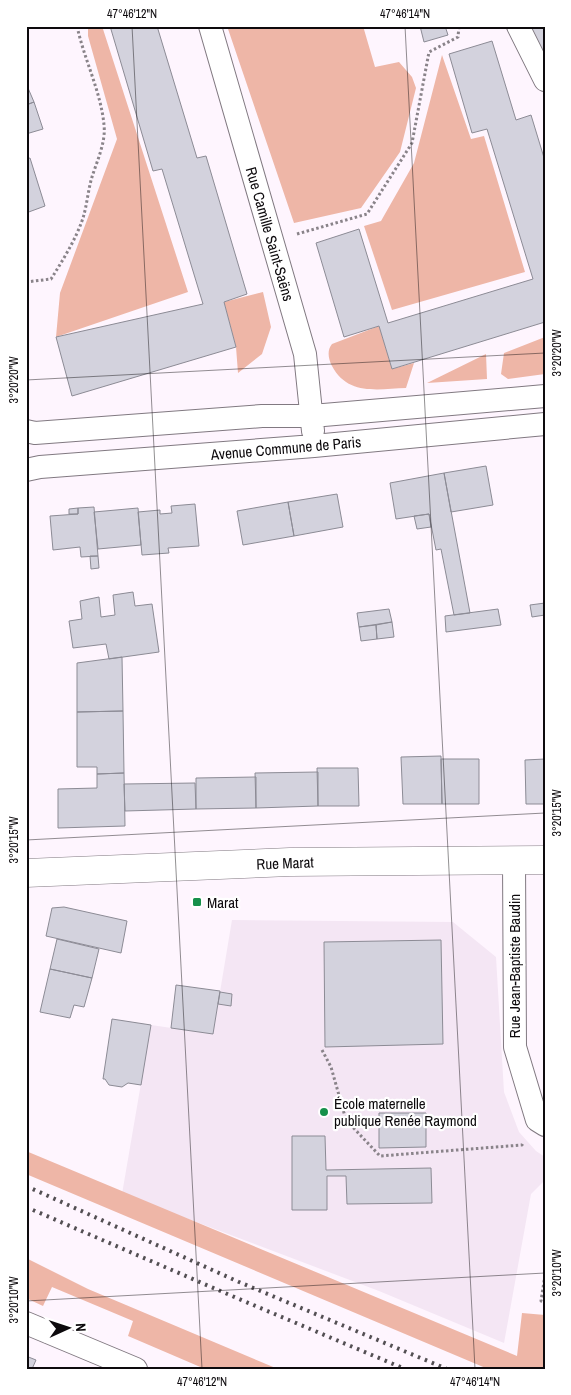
<svg xmlns="http://www.w3.org/2000/svg" width="571" height="1395" viewBox="0 0 571 1395" font-family="'Archivo Narrow',sans-serif">
	<style>
		.built { fill: #f4e6f4 }
		.green { fill: #eeb6a7 }
		.building { fill: #d3d2dd; stroke: #8c8b95 }
		.lines { fill: none; stroke-linecap: round; stroke-linejoin: round }
		.street-casing { stroke: #817981; stroke-width: 24 }
		.secondary-casing { stroke: #817981; stroke-width: 29 }
		.path { stroke: #898389; stroke-width: 3; stroke-dasharray: 2.5 2.5; stroke-linecap: butt }
		.street { stroke: #fff; stroke-width: 22 }
		.secondary { stroke: #fff; stroke-width: 28 }
		.rail { stroke: #534f53; stroke-width: 4; stroke-dasharray: 2.5 5; stroke-linecap: butt }
		.ticks { fill: none; stroke: #0d0a0d; stroke-width: 1; stroke-opacity: 0.45 }
		.poi-dot { fill: #16904b; stroke: #fff; stroke-width: 2 }
		.labels { text-anchor: middle; dominant-baseline: central; stroke-width: 4.5; stroke-linejoin: round; paint-order: stroke }
		.street-label { font-size: 15px; fill: #0d0a0d; stroke: #fff }
		.poi-label { font-size: 15px; fill: #0d0a0d; stroke: #fff; text-anchor: start }
		.neatline { fill: none; stroke: #0d0a0d; stroke-width: 2 }
		.ticks-label { font-size: 12px; text-anchor: middle; fill: #0d0a0d }
	</style>
	<rect width="100%" height="100%" fill="#fef5fe"/>
	<path class="built" d="M232,920L453,922L496,957L504,1092L519,1132L536,1151L545,1157V1180L531,1194L504,1343L379,1291L122,1194L151,1025L213,1034Z"/>
	<path class="green" d="M88,26H102L188,292L56,337L60,293L117,139L88,36Z
		M227,26H363L375,67L399,62L412,77L416,88L400,152L361,208L294,223Z
		M442,55L471,139L484,136L525,272L392,310L364,226L381,221L414,163Z
		M263,292L271,327L262,354L238,373L236,347L224,302Z
		M379,326L392,369L414,363L406,388C378,389 348,396 332,366C328,358 327,350 332,344Z
		M545,337V374L508,379L501,374L504,353Z
		M486,354L487,379L427,383Z
		M26,1151L517,1356L522,1313L545,1315V1369H488L26,1174Z
		M26,1258L88,1289L278,1369H205L128,1336L133,1321L52,1287L43,1306L26,1298Z"/>
	<path class="building" d="M110,26H157L197,158L206,156L247,294L224,302L236,347L72,396L56,337L203,304L162,169L153,171Z
		M420,26H445L448,35L424,42Z
		M529,26H545V57Z
		M492,41L516,120L531,115L545,161V322L392,369L379,326L344,337L316,243L359,229L388,323L533,279L487,129L472,133L449,54Z
		M28,88L34,102L26,105V89Z
		M34,102L43,129L26,134V105Z
		M30,158L45,206L26,213V159Z
		M486,466L493,505L451,512L444,473Z
		M444,473L470,613L454,615L441,549L436,550L429,514L396,519L390,483Z
		M337,494L343,527L294,536L288,502Z
		M288,502L294,536L243,545L237,511Z
		M195,504L199,546L168,548L169,553L142,555L138,512L160,510V514L172,513L171,506Z
		M94,507L98,556L81,557L80,547L53,550L50,516L78,514V508Z
		M78,508V514H69V509Z
		M138,508L141,545L98,549L94,512Z
		M429,514L431,527L417,529L414,516Z
		M90,556H98L99,568L91,569Z
		M133,592L135,606L152,604L159,652L109,659L106,644L73,648L69,621L82,619L80,601L99,597L101,617L115,615L113,595Z
		M545,603V615L532,617L530,605Z
		M389,609L392,622L359,627L357,613Z
		M498,609L501,625L446,632L445,616Z
		M392,622L394,637L377,639L376,625Z
		M376,625L377,639L361,641L359,627Z
		M122,657L123,711L77,712V663Z
		M123,711L124,773L97,774V767H77V712Z
		M441,756L442,804H403L401,757Z
		M441,759H479V804H442Z
		M545,759V804H526L525,760Z
		M317,768H358L359,806H318Z
		M318,772V806L256,808L255,773Z
		M124,773L125,826L58,828V789L97,788V774Z
		M256,777V808L196,809V778Z
		M195,783L196,809L125,811L124,784Z
		M64,907L127,921L121,953L46,936L52,908Z
		M57,939L99,949L92,978L50,969Z
		M441,940L443,1044L325,1047L324,942Z
		M50,969L92,978L84,1007L74,1005L70,1018L40,1012Z
		M176,985L220,991L213,1034L171,1028Z
		M220,992L232,994L231,1006L218,1004Z
		M112,1019L151,1025L141,1085L128,1083L122,1087L109,1085L105,1079H103Z
		M379,1113H426V1147L379,1148Z
		M292,1136H325L326,1170L431,1168L432,1203L347,1204L346,1176H327V1210H292Z
		M26,1356L36,1360L32,1369H26Z"/>
	<g class="lines">
		<g class="street-casing">
			<path id="street" d="M210,26L305,354L313,431
				M518,26L545,80
				M26,431L35,433L262,416H312L545,396
				M26,470L40,467L314,446L545,424
				M514,860L515,1047L537,1120L545,1125
				M26,1323L136,1369"/>
		</g>
		<g class="secondary-casing">
			<path id="secondary" d="M26,873L290,862L545,860"/>
		</g>
		<path class="path" d="M297,234L367,214L412,143L429,52L458,37L459,26
			M26,282L51,279C63,260 76,239 83,218C87,205 88,190 92,177C97,161 106,142 104,125C101,92 84,59 77,26
			M322,1050L331,1067L346,1120L380,1156L522,1145L524,1142
			M545,1275L541,1301L545,1302"/>
		<use href="#street" class="street"/>
		<use href="#secondary" class="secondary"/>
		<path class="rail" d="M26,1186L239,1282L447,1369
			M26,1207L232,1296L405,1369"/>
	</g>
	<path class="ticks" d="M132,26L202,1369M405,26L475,1369M26,380L545,353M26,840L545,813M26,1301L545,1273"/>
	<g class="poi-dot">
		<rect x="192" y="897" width="10" height="10" rx="2.5"/>
		<circle cx="324" cy="1112" r="5"/>
	</g>
	<g class="labels">
		<g class="street-label">
			<text transform="translate(270 234) rotate(74)">Rue Camille Saint-Saëns</text>
			<text transform="translate(286 448) rotate(-5)">Avenue Commune de Paris</text>
			<text transform="translate(285 863) rotate(-2)">Rue Marat</text>
			<text transform="translate(514 966) rotate(-90)">Rue Jean-Baptiste Baudin</text>
		</g>
		<g class="poi-label">
			<text x="207" y="902">Marat</text>
			<text x="334" y="1103">École maternelle<tspan x="334" dy="17">publique Renée Raymond</tspan></text>
		</g>
	</g>
	<rect width="571" height="1395" fill="none" stroke="#ffffff" stroke-width="55"/>
	<g transform="translate(68 1328) rotate(87)" stroke="#ffffff" stroke-width="4" paint-order="stroke">
	<path d="M0-4L9 19L0 12L-9 19Z" fill="#0d0a0d"/>
	<text y="-8" font-size="14" font-weight="bold" text-anchor="middle" fill="#0d0a0d">N</text>
	</g>
	<rect x="28" y="28" width="516" height="1340" class="neatline"/>
	<g class="ticks-label">
		<text x="132" y="18">47°46'12"N</text>
		<text x="405" y="18">47°46'14"N</text>
		<text transform="translate(557 353) rotate(-90)" y="4">3°20'20"W</text>
		<text transform="translate(14 380) rotate(-90)" y="4">3°20'20"W</text>
		<text transform="translate(557 813) rotate(-90)" y="4">3°20'15"W</text>
		<text transform="translate(14 840) rotate(-90)" y="4">3°20'15"W</text>
		<text transform="translate(557 1273) rotate(-90)" y="4">3°20'10"W</text>
		<text transform="translate(14 1300) rotate(-90)" y="4">3°20'10"W</text>
		<text x="202" y="1386">47°46'12"N</text>
		<text x="475" y="1386">47°46'14"N</text>
	</g>
</svg>
